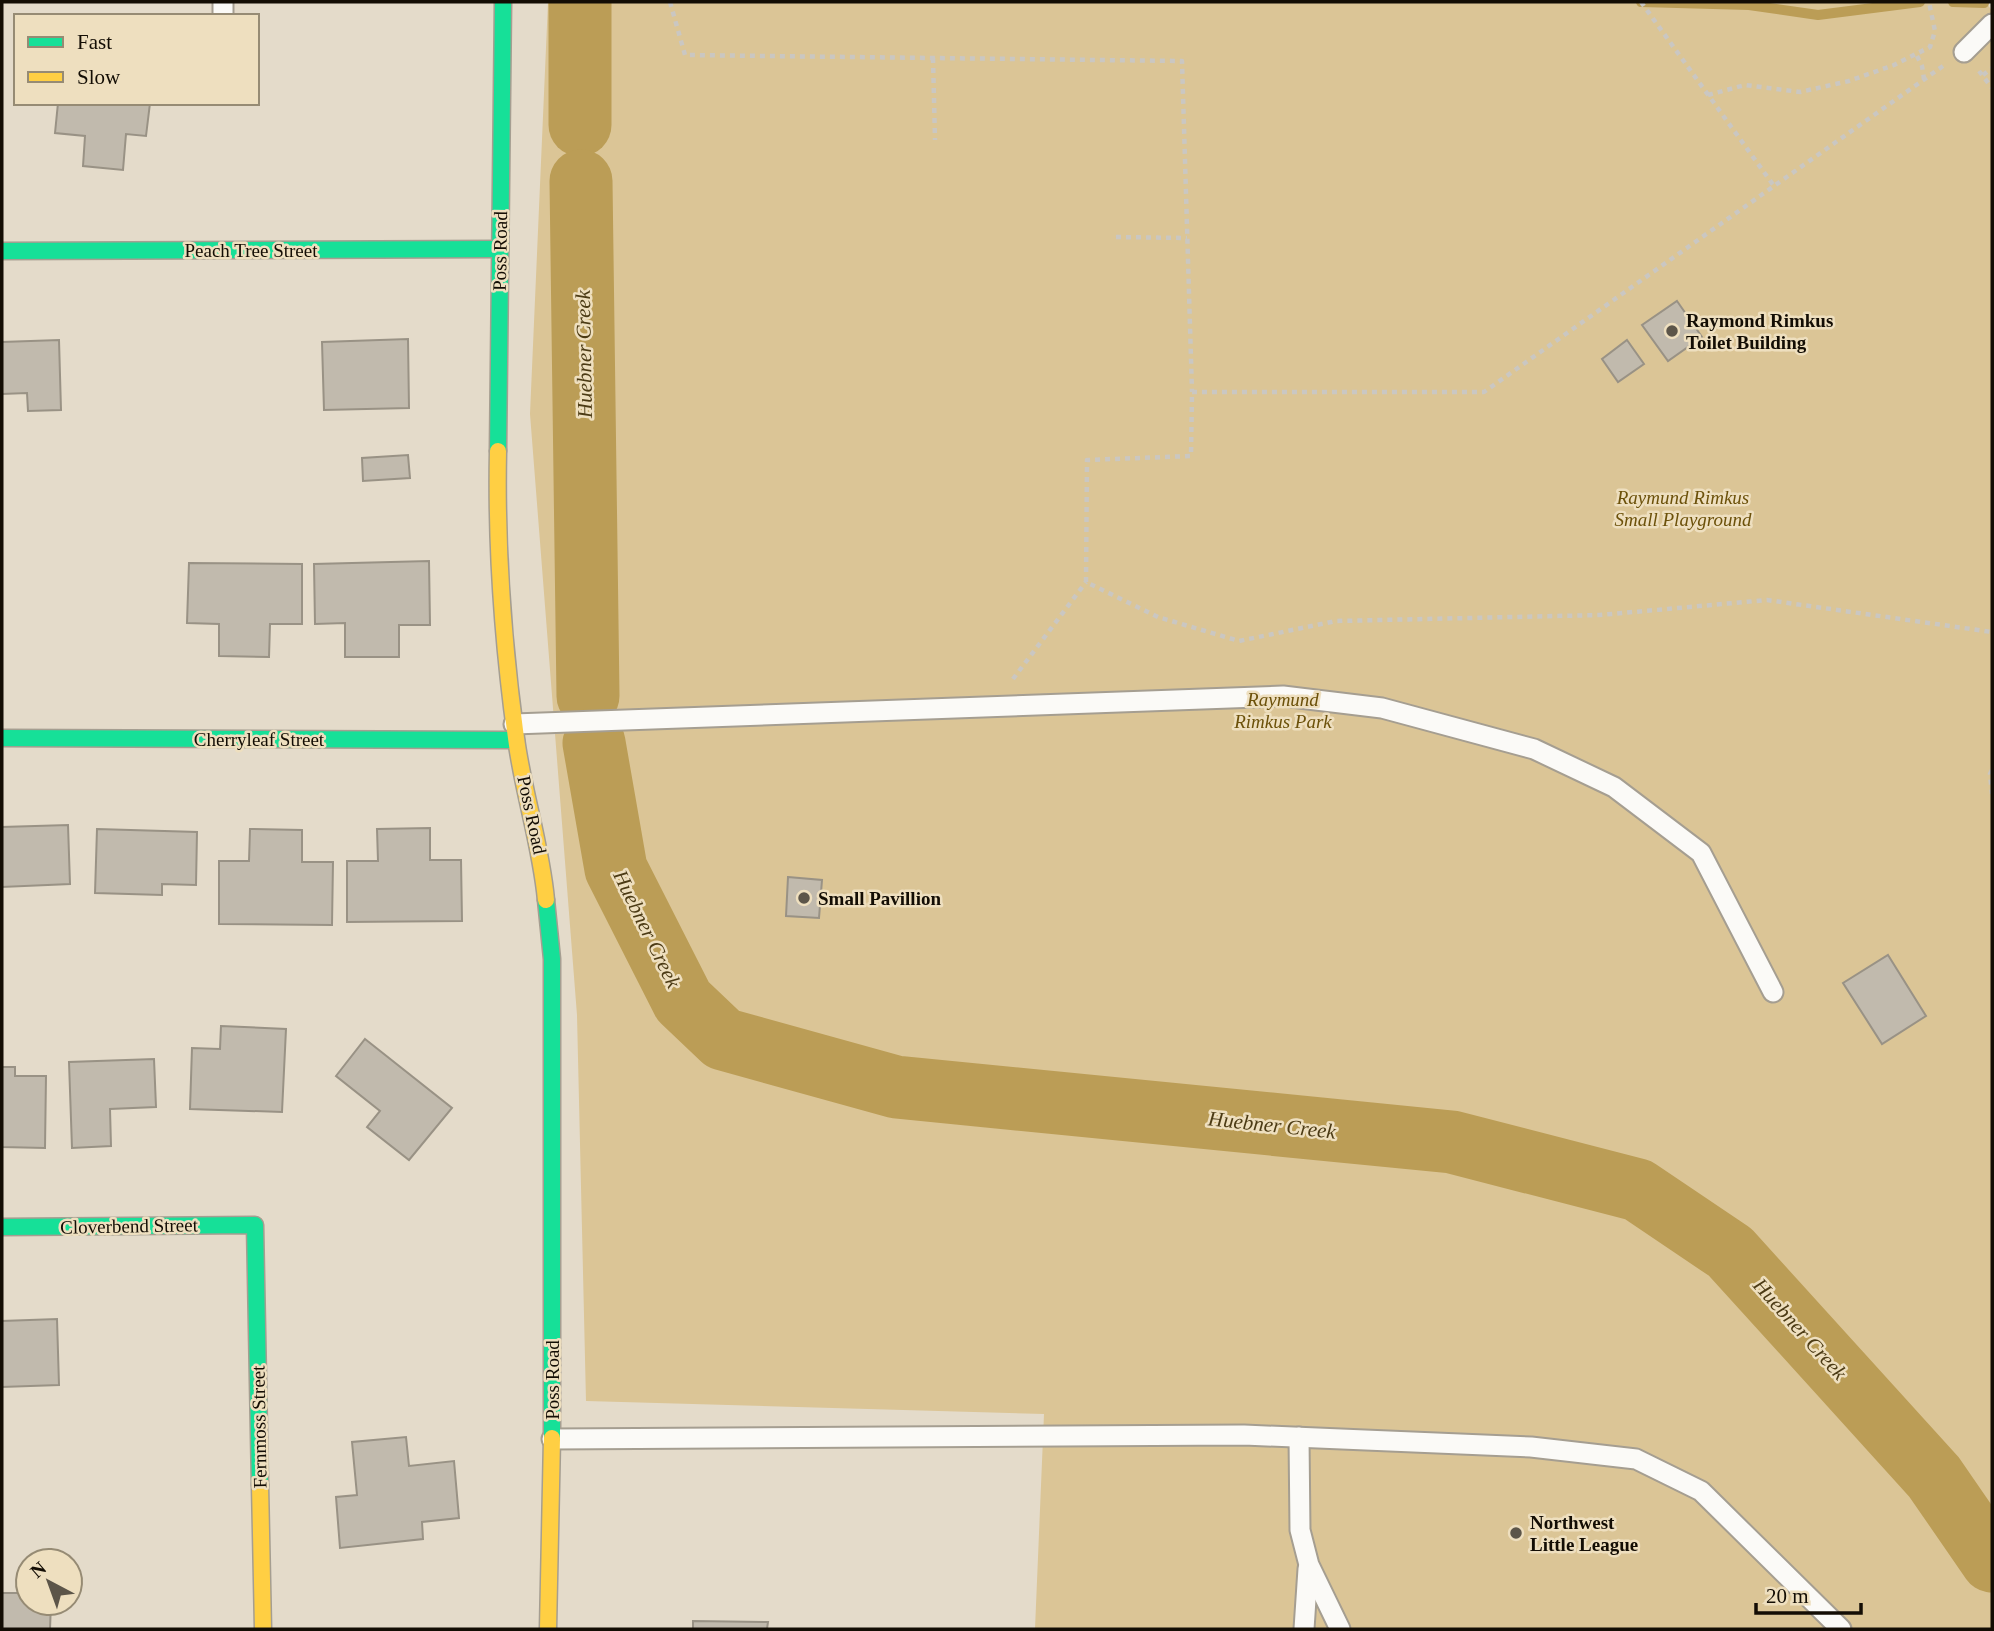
<svg xmlns="http://www.w3.org/2000/svg" width="1994" height="1631" font-family="'Times New Roman',serif">
<style>
.green{fill:#dbc596}
.lines{fill:none;stroke-linecap:round;stroke-linejoin:round}
.stream{stroke:#bb9d56;stroke-width:10}
.river{stroke:#bb9d56;stroke-width:63}
.building{fill:#c1baad;stroke:#999285;stroke-width:2}
.lane-casing{stroke:#a59e91;stroke-width:23}
.fast-casing{stroke:#a59e91;stroke-width:19}
.slow-casing{stroke:#a59e91;stroke-width:19}
.path{stroke:#cac7c2;stroke-width:4.5;stroke-dasharray:5 5;stroke-linecap:butt}
.lane{stroke:#fbfaf7;stroke-width:19}
.fast{stroke:#16e098;stroke-width:16}
.slow{stroke:#ffcf43;stroke-width:16}
.poi-dot{fill:#5c5549;stroke:#eedfbf;stroke-width:2.5}
.labels{text-anchor:middle;dominant-baseline:central;stroke-width:5;stroke-linejoin:round;paint-order:stroke}
.street-label{font-size:19px;fill:#130d04;stroke:#eedfbf}
.poi-label{font-size:19px;font-weight:bold;fill:#130d04;stroke:#eedfbf;text-anchor:start}
.park-label{font-size:19px;font-style:italic;fill:#6c510a;stroke:#eedfbf}
.water-label{font-size:21px;font-style:italic;fill:#4c3b15;stroke:#eedfbf}
</style>
<rect width="100%" height="100%" fill="#e4dbca"/>
<!-- green -->
<path class="green" d="M548,2H1986L1992,11V1629H1035L1044,1414L586,1401L577,1015L530,414Z"/>
<g class="lines">
<!-- stream -->
<g class="stream">
<path d="M1641,2L1749,5L1818,15L1920,2"/>
<path d="M1953,2L1984,3"/>
</g>
<!-- river -->
<g class="river">
<path d="M580,2V125"/>
<path d="M581,181L588,696"/>
<path d="M594,743L616,869L683,1001L723,1039L896,1087L1452,1142L1638,1190L1730,1252L1934,1477L1992,1561"/>
</g>
</g>
<!-- building -->
<g class="building">
<path d="M58,103H150L146,136L126,134L123,170L83,166L85,136L55,133Z"/>
<path d="M1677,301L1702,337L1668,361L1642,325Z"/>
<path d="M408,339L409,408L324,410L322,342Z"/>
<path d="M59,340L61,410L28,411L27,393L2,394V342Z"/>
<path d="M1627,340L1644,364L1618,382L1602,359Z"/>
<path d="M408,455L410,478L363,481L362,458Z"/>
<path d="M429,561L430,625H399V657H345V623L315,624L314,564Z"/>
<path d="M189,563L302,564V624H270L269,657L219,656V624L187,623Z"/>
<path d="M68,825L70,884L2,887V827Z"/>
<path d="M430,828V860H461L462,921L347,922V861H378L377,829Z"/>
<path d="M97,829L197,832L196,885L162,884V895L95,893Z"/>
<path d="M250,829L302,830V862H333L332,925L219,924V861H249Z"/>
<path d="M788,877L822,880L819,918L786,916Z"/>
<path d="M1888,955L1926,1016L1882,1044L1843,983Z"/>
<path d="M221,1026L286,1029L282,1112L190,1109L192,1048L220,1049Z"/>
<path d="M365,1039L452,1108L409,1160L367,1127L380,1111L336,1076Z"/>
<path d="M154,1059L156,1107L110,1109L111,1146L72,1148L69,1062Z"/>
<path d="M2,1067H15V1076H46L45,1148L2,1147Z"/>
<path d="M57,1319L59,1385L2,1387V1321Z"/>
<path d="M406,1437L409,1466L454,1461L459,1518L422,1522L423,1539L340,1548L336,1497L357,1495L352,1442Z"/>
<path d="M2,1593H28V1603H51L50,1629H2Z"/>
<path d="M693,1621L768,1622L767,1629H693Z"/>
</g>
<g class="lines">
<!-- lane casing -->
<g class="lane-casing">
<g id="lane">
<path d="M223,2V16"/>
<path d="M1964,52L1992,24"/>
<path d="M514,724L1283,696L1382,708L1534,749L1614,787L1701,853L1773,992"/>
<path d="M1299,1437L1300,1530L1309,1565L1340,1629"/>
<path d="M552,1439L1244,1435L1531,1447L1636,1459L1701,1491L1841,1629"/>
<path d="M1304,1629L1308,1569"/>
</g>
</g>
<!-- fast casing -->
<g class="fast-casing">
<g id="fast">
<path d="M2,251L500,249"/>
<path d="M498,451L503,2"/>
<path d="M2,738L516,740"/>
<path d="M546,900L552,959V1438"/>
<path d="M2,1227L255,1225L260,1485"/>
</g>
</g>
<!-- slow casing -->
<g class="slow-casing">
<g id="slow">
<path d="M498,451C496,547 503,643 516,738C523,792 541,845 546,900"/>
<path d="M260,1485L263,1629"/>
<path d="M548,1629L552,1438"/>
</g>
</g>
<!-- path -->
<g class="path">
<path d="M670,2L685,55L1182,61L1192,392"/>
<path d="M1641,2L1774,186"/>
<path d="M1917,56L1922,66L1924,79"/>
<path d="M933,58L935,140"/>
<path d="M1943,66L1484,392H1192L1191,456L1087,460L1086,582L1158,617L1239,641L1336,621L1600,615L1767,600L1992,632"/>
<path d="M1979,71L1992,88"/>
<path d="M1983,75L1992,68"/>
<path d="M1708,95L1745,85L1800,92L1849,81L1894,65L1930,47L1935,31L1929,2"/>
<path d="M1116,237L1187,238"/>
<path d="M1013,679L1086,582"/>
<path d="M1992,770L1990,774L1992,794"/>
</g>
<!-- lane -->
<use href="#lane" class="lane"/>
<!-- fast -->
<use href="#fast" class="fast"/>
<!-- slow -->
<use href="#slow" class="slow"/>
</g>
<!-- markers -->
<g class="poi-dot">
<circle cx="1672" cy="331" r="7"/>
<circle cx="804" cy="898" r="7"/>
<circle cx="1516" cy="1533" r="7"/>
</g>
<g class="labels">
<!-- street labels -->
<g class="street-label">
<text x="251" y="250">Peach Tree Street</text>
<text transform="translate(500 251) rotate(-89)">Poss Road</text>
<text x="259" y="739">Cherryleaf Street</text>
<text transform="translate(532 815) rotate(78)">Poss Road</text>
<text transform="translate(129 1226) rotate(-1)">Cloverbend Street</text>
<text transform="translate(552 1380) rotate(-90)">Poss Road</text>
<text transform="translate(259 1427) rotate(-91)">Fernmoss Street</text>
</g>
<!-- poi labels -->
<g class="poi-label">
<text x="1686" y="320">Raymond Rimkus<tspan x="1686" dy="22">Toilet Building</tspan></text>
<text x="818" y="898">Small Pavillion</text>
<text x="1530" y="1522">Northwest<tspan x="1530" dy="22">Little League</tspan></text>
</g>
<!-- park labels -->
<g class="park-label">
<text x="1683" y="497">Raymund Rimkus<tspan x="1683" dy="22">Small Playground</tspan></text>
<text x="1283" y="699">Raymund<tspan x="1283" dy="22">Rimkus Park</tspan></text>
</g>
<!-- water labels -->
<g class="water-label">
<text transform="translate(584 354) rotate(-91)">Huebner Creek</text>
<text transform="translate(647 929) rotate(64)">Huebner Creek</text>
<text transform="translate(1272 1125) rotate(6)">Huebner Creek</text>
<text transform="translate(1800 1329) rotate(48)">Huebner Creek</text>
</g>
</g>
<!-- border -->
<rect width="1994" height="1631" fill="none" stroke="#130d04" stroke-width="7"/>
<!-- legend -->
<rect x="14" y="14" width="245" height="91" fill="#eedfbf" stroke="#968b74" stroke-width="2"/>
<rect x="28" y="37" width="35" height="10" fill="#16e098" stroke="#968b74" stroke-width="2"/>
<text x="77" y="49" font-size="21" fill="#130d04">Fast</text>
<rect x="28" y="72" width="35" height="10" fill="#ffcf43" stroke="#968b74" stroke-width="2"/>
<text x="77" y="84" font-size="21" fill="#130d04">Slow</text>
<!-- north arrow -->
<g transform="translate(49 1582) rotate(319)"><circle r="33" fill="#eedfbf" stroke="#968b74" stroke-width="2"/>
<path d="M0-5L12 26L0 18L-12 26Z" fill="#5c5549"/>
<text y="-10" font-size="19" font-weight="bold" text-anchor="middle" fill="#130d04">N</text>
</g>
<!-- scale -->
<path d="M1756 1603v10h105v-10" fill="none" stroke="#130d04" stroke-width="3.5"/>
<text x="1766" y="1603" font-size="21" fill="#130d04" stroke="#eedfbf" stroke-width="5" paint-order="stroke">20 m</text>
</svg>
